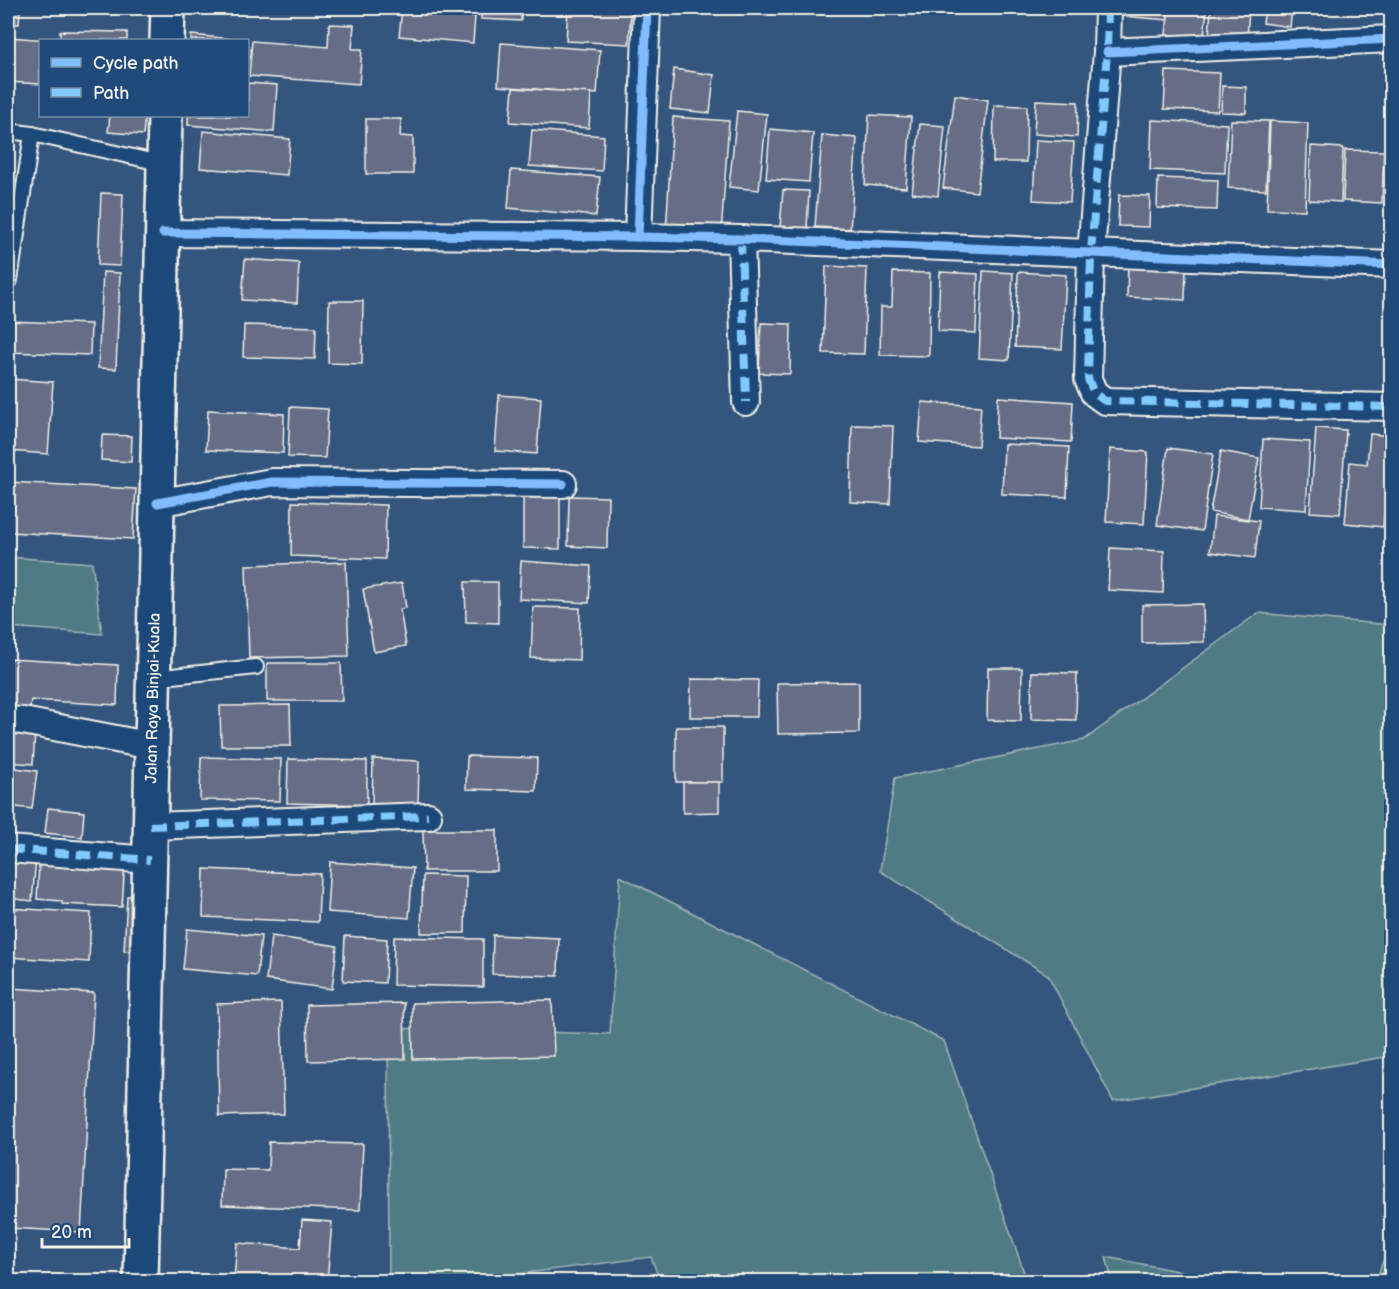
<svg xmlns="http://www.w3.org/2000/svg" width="1399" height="1289" font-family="'Balsamiq Sans',sans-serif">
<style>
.green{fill:#507c84;stroke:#a2b6b6;stroke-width:1.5}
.building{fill:#656e86;stroke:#f4f1e8;stroke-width:1.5}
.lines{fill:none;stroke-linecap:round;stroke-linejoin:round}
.service-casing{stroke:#f4f1e8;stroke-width:18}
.minor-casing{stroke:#f4f1e8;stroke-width:30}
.secondary-casing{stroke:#f4f1e8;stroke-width:38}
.service{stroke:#1f4a7a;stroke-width:14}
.minor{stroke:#1f4a7a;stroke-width:26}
.secondary{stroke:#1f4a7a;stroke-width:33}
.quiet{stroke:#80caff;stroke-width:8;stroke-dasharray:15 8;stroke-linecap:butt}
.cycleway-casing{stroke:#1f4a7a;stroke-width:13}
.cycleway{stroke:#80bcff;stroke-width:9}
.labels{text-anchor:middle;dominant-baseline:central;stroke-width:4.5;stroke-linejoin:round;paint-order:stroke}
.street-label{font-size:16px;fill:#f4f1e8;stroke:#1f4a7a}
</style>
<rect width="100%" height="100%" fill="#34557e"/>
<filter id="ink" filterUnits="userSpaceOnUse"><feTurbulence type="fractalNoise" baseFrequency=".0167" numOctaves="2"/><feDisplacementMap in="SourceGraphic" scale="12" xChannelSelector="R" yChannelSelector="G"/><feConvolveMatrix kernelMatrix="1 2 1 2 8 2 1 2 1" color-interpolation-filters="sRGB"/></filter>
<g filter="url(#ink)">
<!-- green -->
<g class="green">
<path d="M8,557L92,563L102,634L8,627Z"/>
<path d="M1258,613L1391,625V1056L1113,1101L1048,975L880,871L895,778L1084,740Z"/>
<path d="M620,876L944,1041L1027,1281H660L651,1257L464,1281H389L388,1028L610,1034Z"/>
<path d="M1391,1238V1281H1376Z"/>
<path d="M1106,1257L1228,1281H1112Z"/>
</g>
<!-- building -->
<g class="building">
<path d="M8,8H20L19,24H8Z"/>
<path d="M481,8H522L521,21L481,19Z"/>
<path d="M568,8H631L629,44L566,41Z"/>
<path d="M1123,8H1169L1168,20L1122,16Z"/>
<path d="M1169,8H1207L1203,46L1165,42Z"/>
<path d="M1211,8H1249L1247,40L1209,37Z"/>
<path d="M1265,8H1292L1290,27L1263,23Z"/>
<path d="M402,9L475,16L473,43L399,36Z"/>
<path d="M329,24L354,25L352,49H362L359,84L249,76L252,41L328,47Z"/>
<path d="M60,31L127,32V40H60Z"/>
<path d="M191,35L243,40H191Z"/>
<path d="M8,37L49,40H40V84L8,82Z"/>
<path d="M501,43L600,50L597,94L498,86Z"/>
<path d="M674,69L714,75L710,113L670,109Z"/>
<path d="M1166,71L1220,73L1218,111L1164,109Z"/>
<path d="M248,83L277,85L274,132L188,125V116H248Z"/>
<path d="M1222,86L1246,87V113L1221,112Z"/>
<path d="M513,88L591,93L589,128L510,122Z"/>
<path d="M955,95L988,100L977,192L943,188Z"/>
<path d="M1036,100L1078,102L1077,137L1034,134Z"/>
<path d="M994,105L1027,106L1026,162H993Z"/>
<path d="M737,111L767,114L759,190L729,187Z"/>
<path d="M869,115L911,117L906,188L865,185Z"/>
<path d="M110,116H145L143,135L108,132Z"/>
<path d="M673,117L729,121L721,235L666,232Z"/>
<path d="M366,119H401L400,136L413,137V174H366Z"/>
<path d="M1152,120L1227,124L1225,173L1150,170Z"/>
<path d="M1231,120L1269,121L1266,190L1228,188Z"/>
<path d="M1270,121L1308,123L1305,210L1267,209Z"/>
<path d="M920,124L945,126L938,196L912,193Z"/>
<path d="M770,129L813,133L809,182L766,179Z"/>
<path d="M532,130L604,136L602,171L529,166Z"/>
<path d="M203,131L290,139L287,175L200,168Z"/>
<path d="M822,135L857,138L850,229L815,227Z"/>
<path d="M1036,140L1074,142L1070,202L1033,200Z"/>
<path d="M1311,146L1343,148L1341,202L1309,200Z"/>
<path d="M1345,150L1384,151L1382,203L1343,201Z"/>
<path d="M511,170L600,177L596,216L508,208Z"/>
<path d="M1158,178L1218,180L1217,210L1157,208Z"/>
<path d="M783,190L809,191L807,229L780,228Z"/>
<path d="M101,193L123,194L120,266L98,265Z"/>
<path d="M1119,195L1150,196L1149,227L1118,226Z"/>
<path d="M245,259L299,263L297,303L242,300Z"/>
<path d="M1128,263L1186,266L1185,300L1127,297Z"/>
<path d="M826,266L867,268L864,354L823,353Z"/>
<path d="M983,271L1013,273L1009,360L979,358Z"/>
<path d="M103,272L120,273L116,369L98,368Z"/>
<path d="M893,272L930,273L929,356L880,355L881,307H892Z"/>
<path d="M940,272L978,274L976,333L938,331Z"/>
<path d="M1018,272L1066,275L1062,349L1015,347Z"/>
<path d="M329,301H363L362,364L328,363Z"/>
<path d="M8,321L91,324L90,355L8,352Z"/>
<path d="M761,323L791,324L790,374L759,373Z"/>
<path d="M244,325L316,327L315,359L243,357Z"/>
<path d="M8,379L53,382L48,454L8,451Z"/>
<path d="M499,395L541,398L537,454L495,451Z"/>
<path d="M998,397L1073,402L1071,442L996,438Z"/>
<path d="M922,402L981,406L978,446L919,442Z"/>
<path d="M290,407L328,409L325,458L288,457Z"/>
<path d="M208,410L284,414L283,453L206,450Z"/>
<path d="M852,425L893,426L890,504L850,502Z"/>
<path d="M1316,428L1346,430L1340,514L1310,512Z"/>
<path d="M1370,434L1391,436L1383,527L1345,523L1350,462L1367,464Z"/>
<path d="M102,435L132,436L131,462L101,460Z"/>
<path d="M1263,439L1310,442L1306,510L1259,507Z"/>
<path d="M1004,444L1069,447L1067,497L1002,494Z"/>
<path d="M1168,448L1213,454L1202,531L1157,525Z"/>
<path d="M1110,449L1148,452L1144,524L1106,522Z"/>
<path d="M1221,451L1259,458L1248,519L1210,512Z"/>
<path d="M8,482L136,489L133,539L8,532Z"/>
<path d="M523,493L560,494V549L523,548Z"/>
<path d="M569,496L608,497L607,548L568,546Z"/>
<path d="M292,502L386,505L385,559L291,556Z"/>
<path d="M1214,516L1259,521L1255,558L1210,552Z"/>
<path d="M1110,548L1164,551L1163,593L1108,590Z"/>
<path d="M521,561L591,566L589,603L519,599Z"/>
<path d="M346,562L349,656L249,658L246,565Z"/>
<path d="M465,582H498V623L466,622Z"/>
<path d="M402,583L406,608L400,609L406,646L374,652L363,589Z"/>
<path d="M1203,604L1204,642L1142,643V605Z"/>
<path d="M533,607L580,608L579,660L531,658Z"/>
<path d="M8,659L118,665L117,705L31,700L30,708L8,706Z"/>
<path d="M267,663H341L342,701H267Z"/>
<path d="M988,668H1022L1021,721L987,720Z"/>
<path d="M1032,672L1077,673L1076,720L1031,719Z"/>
<path d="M691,679L758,680L757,717H690Z"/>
<path d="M859,682V733L778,734L777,683Z"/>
<path d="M290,705L291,746H221L220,706Z"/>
<rect x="676" y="727" width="47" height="55"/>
<path d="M8,730L35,732L33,764L8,762Z"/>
<path d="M467,756L537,758L536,791L466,789Z"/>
<path d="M201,757L281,759L280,801L200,800Z"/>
<path d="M288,759L367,761V805L287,803Z"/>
<path d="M373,759L419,761L418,806L372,804Z"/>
<path d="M8,767L37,771L32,809L8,806Z"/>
<path d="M683,782H719V812L683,813Z"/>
<path d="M48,808L84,812L82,837L45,833Z"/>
<path d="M423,830H497V871H424Z"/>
<path d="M8,855L36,858L32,901L8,898Z"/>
<path d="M65,858L125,862L122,907L62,904V901L37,899L39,865L64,866Z"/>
<path d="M330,862L413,868L409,918L327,912Z"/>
<path d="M204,869L320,874L318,922L203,917Z"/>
<path d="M423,875L466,876L465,933H421Z"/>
<path d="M127,896H144L141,952L124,951Z"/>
<path d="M8,908L91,913L89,962L8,957Z"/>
<path d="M187,929L261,936L257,976L183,969Z"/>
<path d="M493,935L559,938L558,976L492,974Z"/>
<path d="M271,936L337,946L332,989L266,980Z"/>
<path d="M345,936L387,939L385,983L343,981Z"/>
<path d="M394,937L483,939V987L393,985Z"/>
<path d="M8,988L94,993L81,1232L8,1228Z"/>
<path d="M552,1000L554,1056L413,1059L412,1003Z"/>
<path d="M281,1002L284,1114L219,1116L217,1004Z"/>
<path d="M404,1003L405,1059L308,1061L307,1005Z"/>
<path d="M269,1142L363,1144L360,1210L222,1205L223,1169L268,1170Z"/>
<path d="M302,1220L332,1222L327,1282L234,1280L237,1243L300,1248Z"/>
</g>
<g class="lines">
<!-- service casing -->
<g class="service-casing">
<g id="service">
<path d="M8,131L32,134L164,164"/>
<path d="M8,284L10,280L32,134"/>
<path d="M154,678L256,667"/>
</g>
</g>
<!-- minor casing -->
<g class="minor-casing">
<g id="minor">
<path d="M1108,8L1107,52L1091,253L1088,379L1094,393L1105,401L1392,407"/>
<path d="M1107,52L1392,39"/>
<path d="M163,233L638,237L647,8"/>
<path d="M638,237L741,239L1392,265"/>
<path d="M741,239L746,402"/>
<path d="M157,503L272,482L563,484"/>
<path d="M8,720L23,721L152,746"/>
<path d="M150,826L428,816"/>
<path d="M8,849L150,860"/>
</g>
</g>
<!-- secondary casing -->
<g class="secondary-casing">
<g id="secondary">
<path d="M167,40L168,8"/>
<path id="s1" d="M141,1282L165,116"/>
</g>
</g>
<!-- service -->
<use href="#service" class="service"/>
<!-- minor -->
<use href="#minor" class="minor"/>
<!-- secondary -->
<use href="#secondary" class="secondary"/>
<!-- quiet -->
<g class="quiet">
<path d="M1108,8L1107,52L1091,253L1088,379L1094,393L1105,401L1392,407"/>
<path d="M741,239L746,402"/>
<path d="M150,826L428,816"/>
<path d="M8,849L150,860"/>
</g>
<!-- cycleway casing -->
<g class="cycleway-casing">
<g id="cycleway">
<path d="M1107,52L1392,39"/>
<path d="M163,233L638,237L647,8"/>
<path d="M638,237L741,239L1392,265"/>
<path d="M157,503L272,482L563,484"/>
</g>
</g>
<!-- cycleway -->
<use href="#cycleway" class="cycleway"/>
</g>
</g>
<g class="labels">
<!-- street labels -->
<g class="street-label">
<text stroke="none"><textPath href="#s1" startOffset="584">Jalan Raya Binjai-Kuala</textPath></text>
</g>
</g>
<!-- margin -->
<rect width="1399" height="1289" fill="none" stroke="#1f4a7a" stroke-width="30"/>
<rect x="15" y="15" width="1369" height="1259" fill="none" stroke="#f4f1e8" stroke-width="2" filter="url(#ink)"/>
<!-- legend -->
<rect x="39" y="39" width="210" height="78" fill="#1f4a7a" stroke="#748da6" stroke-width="1.5"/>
<rect x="51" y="58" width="30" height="9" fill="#80bcff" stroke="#748da6" stroke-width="1.5"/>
<text x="93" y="69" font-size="18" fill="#f4f1e8">Cycle path</text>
<rect x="51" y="88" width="30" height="9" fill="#80caff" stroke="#748da6" stroke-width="1.5"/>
<text x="93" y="99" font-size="18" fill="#f4f1e8">Path</text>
<!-- scale -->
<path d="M42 1238v9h87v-9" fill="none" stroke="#f4f1e8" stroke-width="3"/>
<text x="51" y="1238" font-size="18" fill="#f4f1e8" stroke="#1f4a7a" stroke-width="4.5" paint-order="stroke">20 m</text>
</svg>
